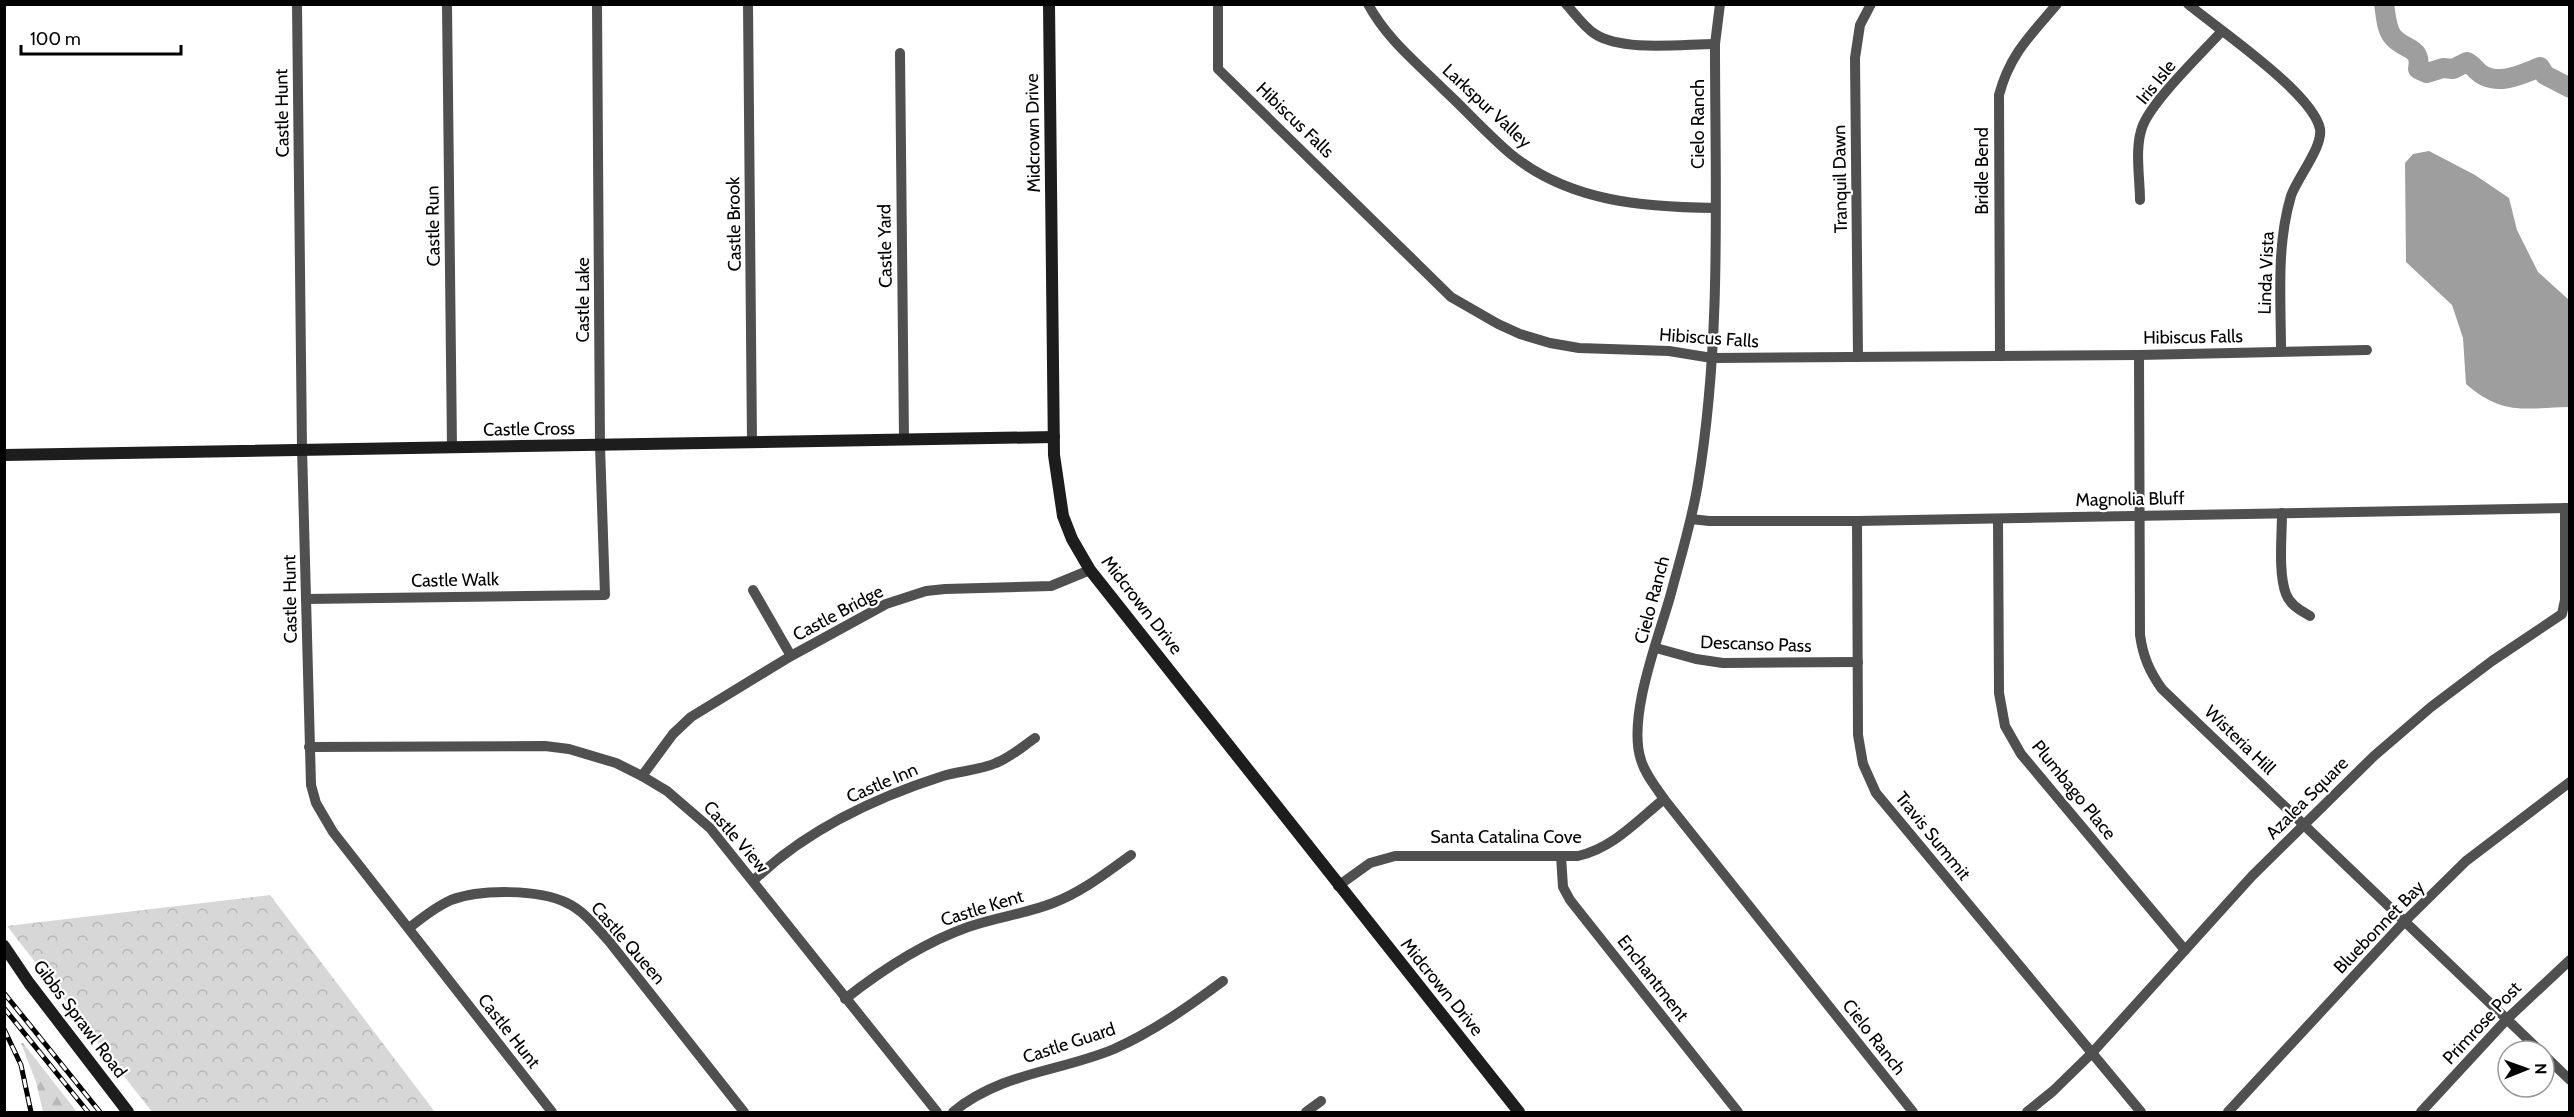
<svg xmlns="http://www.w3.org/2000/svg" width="2574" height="1117" font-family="Cabin,sans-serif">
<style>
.forest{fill:url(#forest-firs)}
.park{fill:url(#park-crowns)}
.water{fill:#9e9e9e}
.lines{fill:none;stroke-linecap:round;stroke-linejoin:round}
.river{stroke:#9e9e9e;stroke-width:20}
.street{stroke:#505050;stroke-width:10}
.secondary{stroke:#1d1d1d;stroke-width:12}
.rail-casing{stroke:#000;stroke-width:5}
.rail{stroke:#fff;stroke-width:3;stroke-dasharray:9;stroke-linecap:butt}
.labels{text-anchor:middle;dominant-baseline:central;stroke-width:4.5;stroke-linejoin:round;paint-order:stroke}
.street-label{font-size:18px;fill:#000;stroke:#fff}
</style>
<defs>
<pattern id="forest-firs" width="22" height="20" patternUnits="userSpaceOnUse" patternTransform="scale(1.5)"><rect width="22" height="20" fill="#d7d7d7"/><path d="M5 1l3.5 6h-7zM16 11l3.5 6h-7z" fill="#b7b7b7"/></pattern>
<pattern id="park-crowns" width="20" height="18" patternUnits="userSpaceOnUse" patternTransform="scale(1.5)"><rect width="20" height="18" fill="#d7d7d7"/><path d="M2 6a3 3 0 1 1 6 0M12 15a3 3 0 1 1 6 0" fill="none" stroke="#b7b7b7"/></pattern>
</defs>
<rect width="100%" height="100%" fill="#fff"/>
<!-- forest -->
<path class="forest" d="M21,1043H23L77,1112H43L36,1082Z"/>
<!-- park -->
<path class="park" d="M270,895L435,1112H152L7,926Z"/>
<!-- water -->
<path class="water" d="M2429,151L2475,175L2509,198L2517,230L2538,272L2569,300V407C2524,408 2503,416 2466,384L2463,338L2452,305L2406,262L2405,163L2413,154Z"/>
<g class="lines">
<!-- river -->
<path class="river" d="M2384,4C2386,15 2386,29 2393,37C2405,51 2422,46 2418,69L2427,73L2443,68L2453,69L2467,62C2473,65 2475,70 2481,74C2499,86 2522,74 2540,67L2545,75L2570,88"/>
<!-- street -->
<g class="street">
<path d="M297,4L302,448L311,785L316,803L333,832L552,1112"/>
<path d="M447,4L452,448"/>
<path d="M748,4L752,443"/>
<path d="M1218,4V69L1451,297L1498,324L1520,334L1550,343L1579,348L1669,351L1712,358L2139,355L2367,350"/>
<path d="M1368,4C1386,38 1416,62 1443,89C1466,110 1488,135 1512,155C1570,202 1644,207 1715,208"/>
<path d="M1566,4C1575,14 1584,27 1595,34C1623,52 1682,44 1715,44"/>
<path d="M1720,4L1715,44C1715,191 1722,338 1698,483C1692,521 1680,559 1670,597C1658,639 1627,718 1641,760C1645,774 1655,786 1664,799L1913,1112"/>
<path d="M2188,4C2218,29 2313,93 2320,129C2323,147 2297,178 2291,196C2276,246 2281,300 2281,351"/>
<path d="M900,53L904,439"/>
<path d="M2140,200C2140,177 2134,147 2143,125C2154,99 2200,55 2221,32"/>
<path d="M2139,355L2140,635C2143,656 2149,671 2162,689L2540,1051"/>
<path d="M2000,356L1999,95C2010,54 2030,36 2057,4"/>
<path d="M1858,357L1855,58L1860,25L1871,4"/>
<path d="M2282,513C2282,536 2278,573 2286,594C2290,605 2300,610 2310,616"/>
<path d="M1691,519L1709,521H1857L2570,508"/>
<path d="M1998,519L1999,693L2005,726L2021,754L2185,950"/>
<path d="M1857,521L1858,735L1863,764L1876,793L2141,1112"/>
<path d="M753,590L791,656"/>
<path d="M306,599L605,595L600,446L597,4"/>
<path d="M1656,648L1696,659L1723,663L1858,662"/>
<path d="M309,747L545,746L569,749L616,763L642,776L667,791L710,828L937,1112"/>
<path d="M642,776L673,734L691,717L791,656L886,604L926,591L945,589L1051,586L1090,570"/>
<path d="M1561,856L1563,887L1570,900L1738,1112"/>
<path d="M753,881C805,831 874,798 943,776C960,771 980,770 996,763C1011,757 1022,747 1035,738"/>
<path d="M1338,886L1370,863L1395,856H1578C1613,848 1637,821 1664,799"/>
<path d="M409,928C422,918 435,907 451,900C480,889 539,889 567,903C584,911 595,926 608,940L744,1112"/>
<path d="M845,999C883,969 923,943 968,927C996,917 1025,914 1053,903C1082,892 1106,873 1131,855"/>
<path d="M2544,1055L2570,1080"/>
<path d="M953,1112C1002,1072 1059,1072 1114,1049C1154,1031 1188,1007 1223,981"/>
<path d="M1306,1112L1321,1101"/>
<path d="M2027,1112L2053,1091L2091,1054L2252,876L2374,756L2431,707L2492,661L2562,614L2565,600V508"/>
<path d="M2228,1112L2404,922L2466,861L2570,782"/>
<path d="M2421,1112L2507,1019L2570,960"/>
</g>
<!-- secondary -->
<g class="secondary">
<path d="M1049,4L1054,455L1063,516L1072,539L1090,570L1519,1112"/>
<path d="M4,455L1054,437"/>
<path d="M4,946L29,983L128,1112"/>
</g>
<!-- rail casing -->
<g class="rail-casing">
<g id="rail">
<path d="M4,993L100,1112"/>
<path d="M4,1008L88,1112"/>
<path d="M4,1029L21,1065L31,1112"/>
</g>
</g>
<!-- rail -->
<use href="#rail" class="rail"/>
</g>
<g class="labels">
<!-- street labels -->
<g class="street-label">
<text transform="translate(2156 82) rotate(-51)">Iris Isle</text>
<text transform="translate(1487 106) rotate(43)">Larkspur Valley</text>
<text transform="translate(282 113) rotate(-91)">Castle Hunt</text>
<text transform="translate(1295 120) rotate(44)">Hibiscus Falls</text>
<text transform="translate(1698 124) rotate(-90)">Cielo Ranch</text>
<text transform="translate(1033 133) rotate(-91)">Midcrown Drive</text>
<text transform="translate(1982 171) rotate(-90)">Bridle Bend</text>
<text transform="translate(1840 179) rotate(-91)">Tranquil Dawn</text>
<text transform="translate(734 224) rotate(-91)">Castle Brook</text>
<text transform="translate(433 226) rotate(-91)">Castle Run</text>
<text transform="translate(885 246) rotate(-91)">Castle Yard</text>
<text transform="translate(2266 273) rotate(-88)">Linda Vista</text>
<text transform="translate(583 300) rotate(-90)">Castle Lake</text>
<text transform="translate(2193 337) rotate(-1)">Hibiscus Falls</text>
<text transform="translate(1709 338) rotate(4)">Hibiscus Falls</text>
<text transform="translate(529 429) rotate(-1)">Castle Cross</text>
<text transform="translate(2130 499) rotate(-1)">Magnolia Bluff</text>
<text transform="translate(455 580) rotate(-1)">Castle Walk</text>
<text transform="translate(290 599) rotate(-91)">Castle Hunt</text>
<text transform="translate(1652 600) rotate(-75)">Cielo Ranch</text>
<text transform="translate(1142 605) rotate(52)">Midcrown Drive</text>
<text transform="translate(838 613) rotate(-28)">Castle Bridge</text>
<text transform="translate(1756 644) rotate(2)">Descanso Pass</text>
<text transform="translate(2240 740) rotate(44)">Wisteria Hill</text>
<text transform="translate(882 783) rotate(-23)">Castle Inn</text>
<text transform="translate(2074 790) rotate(51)">Plumbago Place</text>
<text transform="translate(2307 798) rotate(-45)">Azalea Square</text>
<text transform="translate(1933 836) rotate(51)">Travis Summit</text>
<text transform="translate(736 837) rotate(49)">Castle View</text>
<text x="1506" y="837">Santa Catalina Cove</text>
<text transform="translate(982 908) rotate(-17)">Castle Kent</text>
<text transform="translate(2379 927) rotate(-46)">Bluebonnet Bay</text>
<text transform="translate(628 943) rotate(49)">Castle Queen</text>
<text transform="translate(1653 978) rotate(52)">Enchantment</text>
<text transform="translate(1442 987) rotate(51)">Midcrown Drive</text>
<text transform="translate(80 1019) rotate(53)">Gibbs Sprawl Road</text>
<text transform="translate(2482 1023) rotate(-47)">Primrose Post</text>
<text transform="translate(509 1031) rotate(52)">Castle Hunt</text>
<text transform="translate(1874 1037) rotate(52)">Cielo Ranch</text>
<text transform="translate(1069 1043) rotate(-18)">Castle Guard</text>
</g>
</g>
<!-- border -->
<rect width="2574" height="1117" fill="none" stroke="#000000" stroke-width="12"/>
<!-- north arrow -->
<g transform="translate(2526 1069) rotate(89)"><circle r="28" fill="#ffffff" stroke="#999999" stroke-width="1.5"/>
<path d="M0-4.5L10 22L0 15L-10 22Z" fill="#000000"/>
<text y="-9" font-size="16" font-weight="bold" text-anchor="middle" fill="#000000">N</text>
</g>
<!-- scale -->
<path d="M21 45v9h160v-9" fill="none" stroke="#000000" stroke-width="3"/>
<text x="30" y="45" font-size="18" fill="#000000" stroke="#ffffff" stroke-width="4.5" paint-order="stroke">100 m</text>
</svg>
